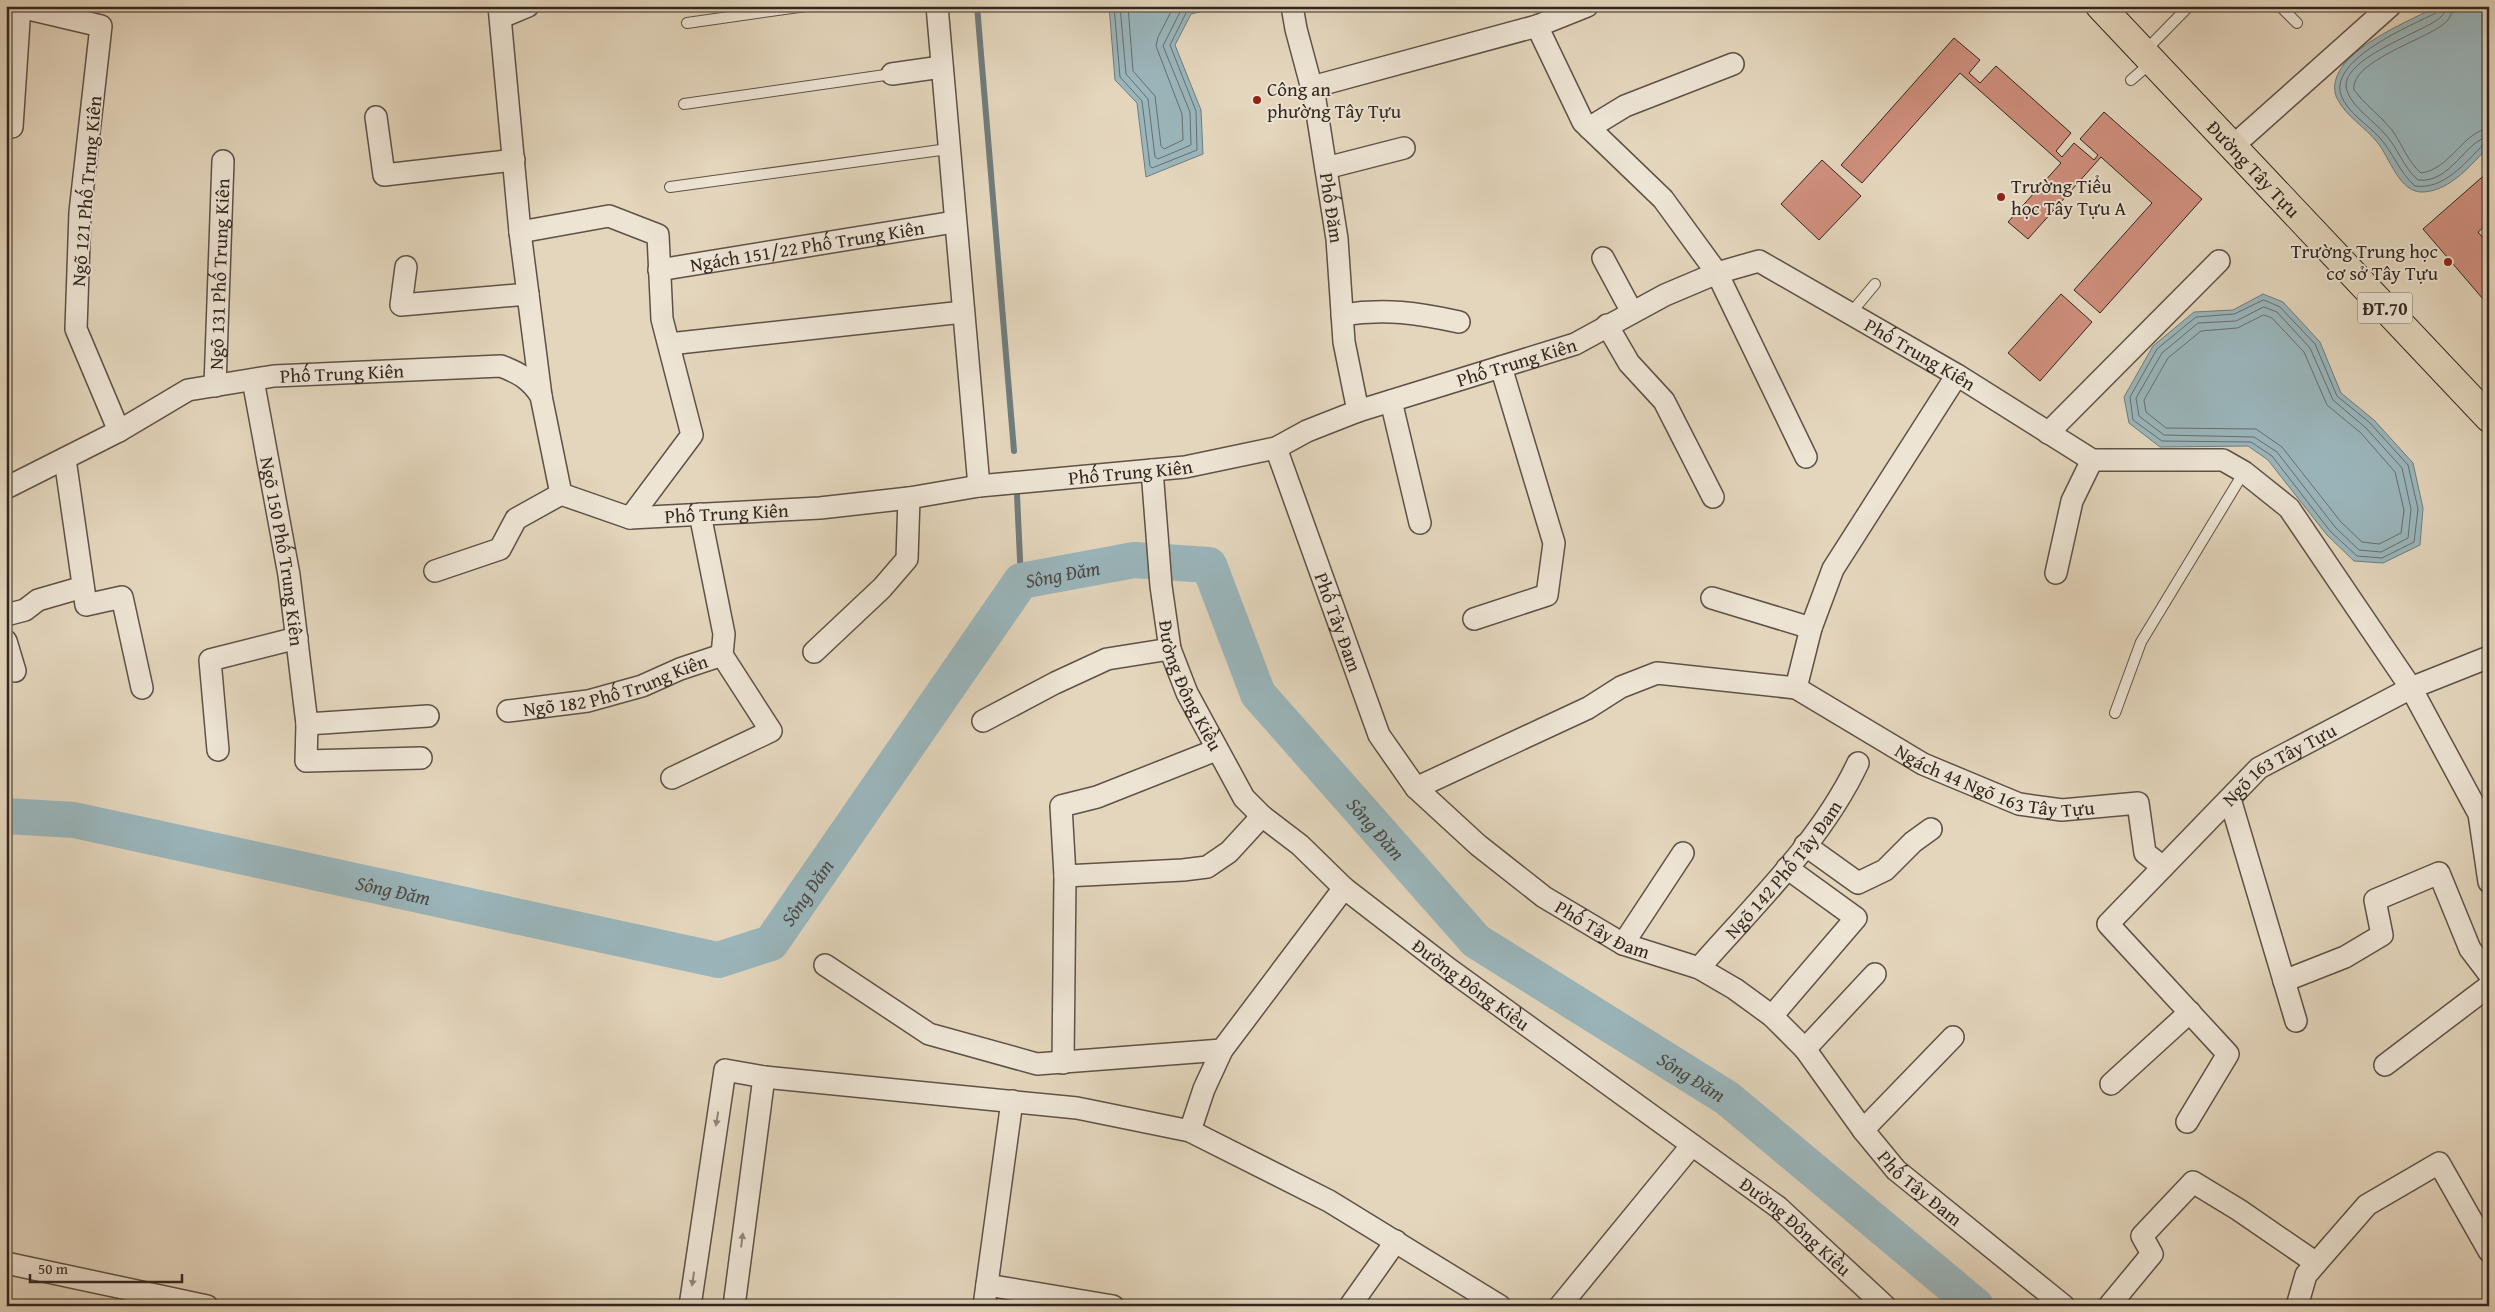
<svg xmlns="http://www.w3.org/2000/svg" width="2495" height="1312" font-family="'Gentium Book Plus',serif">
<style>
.water{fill:#9ab6bc;stroke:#707c7d}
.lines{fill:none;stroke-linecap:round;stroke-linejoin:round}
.shore{stroke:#666e6e;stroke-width:1}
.stream{stroke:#707c7d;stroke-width:6}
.river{stroke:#9ab6bc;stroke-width:36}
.building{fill:#cf8f7d;stroke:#32261f}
.service-casing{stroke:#5e5246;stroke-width:12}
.minor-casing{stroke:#5e5246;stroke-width:24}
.primary-casing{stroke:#32261f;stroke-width:30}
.service{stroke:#ede4d4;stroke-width:10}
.minor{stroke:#ede4d4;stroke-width:21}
.primary{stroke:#e4d6bd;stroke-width:28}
.oneway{fill:#90857a}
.poi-dot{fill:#8f2418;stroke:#ede4d4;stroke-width:2}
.labels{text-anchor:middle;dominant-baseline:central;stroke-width:4;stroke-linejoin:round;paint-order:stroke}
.shield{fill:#ede4d4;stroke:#6a5f55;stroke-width:1}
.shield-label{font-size:18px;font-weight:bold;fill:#32261f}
.poi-label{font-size:19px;fill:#32261f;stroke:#ede4d4;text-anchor:start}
.street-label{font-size:19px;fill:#32261f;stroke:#ede4d4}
.water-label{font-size:20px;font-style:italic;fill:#4c4a46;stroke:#ede4d4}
</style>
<rect width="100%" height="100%" fill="#e4d6bd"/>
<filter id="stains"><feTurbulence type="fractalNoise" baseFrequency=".004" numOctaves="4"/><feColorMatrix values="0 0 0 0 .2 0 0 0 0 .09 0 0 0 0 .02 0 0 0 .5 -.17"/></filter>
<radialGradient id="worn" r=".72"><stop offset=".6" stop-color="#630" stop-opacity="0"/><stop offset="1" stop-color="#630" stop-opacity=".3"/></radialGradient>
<!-- water -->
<g class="water">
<path d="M1109,6H1226L1191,14L1175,45L1201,110L1203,154L1146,177L1137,103L1115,80Z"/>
<path d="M2438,6H2489V146C2472,164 2451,190 2424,192C2399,194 2390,157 2377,142C2365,127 2347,117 2338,100C2333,92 2334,82 2338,74C2350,45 2411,20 2438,6Z"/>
<path d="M2263,294L2283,302L2320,342L2341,393L2374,420L2413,463L2423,508L2420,545L2383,563L2354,561L2327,535L2268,460L2248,446L2160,447L2129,423L2124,397L2153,346L2194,312L2233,310Z"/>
</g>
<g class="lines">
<!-- shore -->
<g class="shore">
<path d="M1114,6L1120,77L1142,101L1150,166L1152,168L1197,150L1196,111L1170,45L1187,11L1204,6"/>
<path d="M1120,6L1126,74L1148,99L1155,157L1158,159L1191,145L1190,112L1163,46L1183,6"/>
<path d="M1128,6L1133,71L1155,96L1161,146L1164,149L1183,140L1182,114L1156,46L1158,37L1174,6"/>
<path d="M2438,6L2436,13C2412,25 2329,59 2341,95C2347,112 2367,124 2379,137C2393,152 2399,172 2415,186C2444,190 2465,163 2484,144L2489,143"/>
<path d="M2445,6C2445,10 2444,14 2441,17C2425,32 2336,59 2347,91C2353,108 2373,120 2385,134C2398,148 2403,167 2418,180C2451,184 2467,138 2489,137"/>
<path d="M2452,6C2452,12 2451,16 2447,21C2432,38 2350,60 2354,90C2365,105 2381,116 2392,130C2402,144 2408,162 2421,173C2451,169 2464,130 2489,129"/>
<path d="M2264,300L2280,307L2315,344L2337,396L2370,423L2408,465L2418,509L2414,542L2382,558L2357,556L2330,531L2272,456L2251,442L2162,441L2133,420L2130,397L2157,349L2196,317L2234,314Z"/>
<path d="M2264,307L2277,312L2310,348L2333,400L2366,428L2402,468L2411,509L2408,538L2381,552L2359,550L2335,527L2277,452L2254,437L2164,435L2139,416L2136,398L2162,353L2198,323L2236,321Z"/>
<path d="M2264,315L2272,318L2304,352L2327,405L2361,433L2395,472L2404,510L2401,533L2379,544L2362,542L2341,522L2282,447L2256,429L2166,428L2146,412L2144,400L2168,358L2201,331L2237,328Z"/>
</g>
<!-- stream -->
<g class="stream">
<path d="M977,6L1014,451"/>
<path d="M1017,495L1021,581"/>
</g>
<!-- river -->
<path class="river" id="s1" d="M6,816L74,820L718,960L771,943L1021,581L1134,560L1209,565L1258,694L1476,941L1727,1098L1976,1306"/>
</g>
<!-- building -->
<g class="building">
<path d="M1954,38L1980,60L1969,73L1980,83L1996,66L2071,133L2056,151L2062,157L2074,143L2094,160L2098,155L2080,139L2104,112L2202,199L2100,313L2074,290L2152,203L2101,157L2028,239L2008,222L2061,163L1960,73L1862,183L1841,165Z"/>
<path d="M1822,160L1861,196L1819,240L1781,204Z"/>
<path d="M2489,171V223L2478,232L2489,245V306L2423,229Z"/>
<path d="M2061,294L2092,322L2040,381L2008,353Z"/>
</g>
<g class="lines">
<!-- service casing -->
<g class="service-casing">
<g id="service">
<path d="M2280,6L2297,23"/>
<path d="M687,23L806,6"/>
<path d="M2144,52L2189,6"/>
<path d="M2131,80L2152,62"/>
<path d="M684,104L892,74"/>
<path d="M670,187L948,149"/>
<path d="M1850,314L1875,284"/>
<path d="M2115,713L2141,642L2244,472"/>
</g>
</g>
<!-- minor casing -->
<g class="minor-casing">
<g id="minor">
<path d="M16,6L101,26L80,212L76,329L119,431"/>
<path d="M499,6L520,232L541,396"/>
<path d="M937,6L979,486"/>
<path id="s2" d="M1292,6L1296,29L1315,100L1337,239L1344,342L1358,411"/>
<path d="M502,17L528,6"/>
<path d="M1537,26L1583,122L1663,199L1717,273L1806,457"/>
<path d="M892,74L941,67"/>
<path d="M1312,87L1537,26L1587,6"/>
<path d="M376,117L384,175L514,160"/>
<path d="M12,127L20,6"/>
<path d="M1589,128L1625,106L1733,64"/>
<path d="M2233,146L2390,6"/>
<path d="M1326,168L1404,148"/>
<path d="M520,232L609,216L658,235L662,319L692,435L630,518"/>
<path d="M1603,258L1632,312"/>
<path d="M406,267L401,305L528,294"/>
<path id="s3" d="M659,270L954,222"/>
<path d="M1342,315C1385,308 1418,313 1459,322"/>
<path d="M1607,325L1629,363L1664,401L1713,497"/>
<path d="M669,344L963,312"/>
<path id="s4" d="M253,380L289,575L307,724L306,761L421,758"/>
<path id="s5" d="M215,386L223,161"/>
<path d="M1391,401L1420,523"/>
<path d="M2048,433L2219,261"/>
<path id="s6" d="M1276,448L1379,735L1416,788L1478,845L1544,897L1623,944L1699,968L1735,989L1772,1016L1805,1049L1863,1130L1896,1170L2064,1306"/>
<path d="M65,459L86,605L122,597L142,688"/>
<path id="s7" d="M1152,470L1161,586L1170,649L1187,693L1244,798L1262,816L1300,845L1344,888L1449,969L1778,1207L1885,1306"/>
<path id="s8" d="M6,488L119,431L188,390L274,376L501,366C519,373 530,379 541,396L561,494L630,518L820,508L909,498L979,486L1185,467L1276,448L1307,431L1358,411L1575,344L1665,295L1717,273L1759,261L1957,375L2092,460H2223L2244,472L2289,508L2411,688L2479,814L2489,882"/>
<path d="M435,571L500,549L516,519L561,494"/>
<path d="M2056,573L2072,501L2092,460"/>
<path d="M1712,598L1811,628"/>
<path d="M6,615L25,610L38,600L83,587"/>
<path d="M1474,619L1547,595L1554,543L1501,367"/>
<path d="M6,641L15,671"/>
<path d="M814,652L882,588L907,559L909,498"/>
<path d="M1796,688L1811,628L1833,569L1957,375"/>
<path id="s9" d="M508,711L588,701L642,686L680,669L722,655"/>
<path d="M983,721L1055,683L1107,659L1170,649"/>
<path d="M307,724L428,716"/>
<path d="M218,750L210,660L297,638"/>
<path d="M672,778L771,731L722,655L724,634L700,514"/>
<path id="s10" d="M1416,788L1588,708L1621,687L1657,673L1796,688L1923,764L2019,804L2062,810L2138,803L2145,853L2163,867"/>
<path d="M2230,799L2296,1021"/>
<path d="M1805,845L1858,883L1885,870L1913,842L1931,829"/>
<path d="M1065,876L1183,870L1207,867L1229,852L1262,816"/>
<path d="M1623,944L1683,853"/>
<path d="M825,965L929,1034L1037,1064L1222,1050"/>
<path id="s11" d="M1699,968C1755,904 1822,840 1858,763"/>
<path d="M2284,981L2345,957L2382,935L2375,900L2439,873L2470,949L2489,974"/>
<path d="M1772,1016L1856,918L1787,868"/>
<path d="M1805,1049L1875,974"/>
<path d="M1063,1063L1065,876L1061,806L1097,797L1216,750"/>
<path d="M2385,1065L2489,986"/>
<path d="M2111,1084L2190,1012"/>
<path id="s12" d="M2187,1122L2228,1054L2108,924L2259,768L2411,688L2489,657"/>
<path d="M1863,1130L1953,1037"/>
<path d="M1190,1131L1204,1089L1222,1050L1344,888"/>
<path d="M6,1263L207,1306"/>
<path d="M987,1285L1113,1306"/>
<path d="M690,1306L725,1070L764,1077L1077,1108L1190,1131L1329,1201L1500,1306"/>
<path d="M734,1306L764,1077"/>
<path d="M984,1306L1012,1101"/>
<path d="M1350,1306L1396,1241"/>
<path d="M1560,1306L1692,1145"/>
<path d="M2109,1306L2152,1254L2142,1236L2193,1182L2239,1210L2316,1263"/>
<path d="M2297,1306L2306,1275L2367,1205L2439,1163L2489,1251"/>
</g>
</g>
<!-- primary casing -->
<g class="primary-casing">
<g id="primary">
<path id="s13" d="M2100,6L2489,418"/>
</g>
</g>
<!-- service -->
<use href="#service" class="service"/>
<!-- minor -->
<use href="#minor" class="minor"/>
<!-- primary -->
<use href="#primary" class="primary"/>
</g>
<!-- one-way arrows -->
<defs><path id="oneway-solid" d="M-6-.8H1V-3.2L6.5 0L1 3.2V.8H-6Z" transform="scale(1.25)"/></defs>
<g class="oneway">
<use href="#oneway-solid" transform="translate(717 1119) rotate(99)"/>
<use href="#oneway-solid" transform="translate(742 1240) rotate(-83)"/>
<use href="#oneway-solid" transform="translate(693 1279) rotate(98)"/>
</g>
<!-- markers -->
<g class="poi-dot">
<circle cx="1257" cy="100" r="5"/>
<circle cx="2001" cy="197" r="5"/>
<circle cx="2448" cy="262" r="5"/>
</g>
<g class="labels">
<!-- shield labels -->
<rect class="shield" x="2357.5" y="292.5" width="55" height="31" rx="4"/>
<g class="shield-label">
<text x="2385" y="308">ĐT.70</text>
</g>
<!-- poi labels -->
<g class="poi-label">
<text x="1267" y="89">Công an<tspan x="1267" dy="22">phường Tây Tựu</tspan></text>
<text x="2011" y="186">Trường Tiểu<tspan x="2011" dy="22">học Tây Tựu A</tspan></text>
<text x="2438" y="251" text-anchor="end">Trường Trung học<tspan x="2438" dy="22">cơ sở Tây Tựu</tspan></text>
</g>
<!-- street labels -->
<g class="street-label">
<text stroke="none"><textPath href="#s13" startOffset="224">Đường Tây Tựu</textPath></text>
<text transform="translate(86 191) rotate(-85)">Ngõ 121 Phố Trung Kiên</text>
<text stroke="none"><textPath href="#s2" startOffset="206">Phố Đăm</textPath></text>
<text stroke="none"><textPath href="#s3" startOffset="150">Ngách 151/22 Phố Trung Kiên</textPath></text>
<text stroke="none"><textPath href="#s5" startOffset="112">Ngõ 131 Phố Trung Kiên</textPath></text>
<text stroke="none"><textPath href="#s8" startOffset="2102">Phố Trung Kiên</textPath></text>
<text stroke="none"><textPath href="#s8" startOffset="1652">Phố Trung Kiên</textPath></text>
<text stroke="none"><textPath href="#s8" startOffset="362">Phố Trung Kiên</textPath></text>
<text stroke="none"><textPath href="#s8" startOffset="1248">Phố Trung Kiên</textPath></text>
<text stroke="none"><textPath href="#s8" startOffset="842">Phố Trung Kiên</textPath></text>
<text stroke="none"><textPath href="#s4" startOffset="174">Ngõ 150 Phố Trung Kiên</textPath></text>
<text stroke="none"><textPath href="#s6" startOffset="185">Phố Tây Đam</textPath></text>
<text stroke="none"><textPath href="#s9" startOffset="111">Ngõ 182 Phố Trung Kiên</textPath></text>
<text stroke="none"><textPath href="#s7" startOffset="221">Đường Đông Kiều</textPath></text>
<text stroke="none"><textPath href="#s12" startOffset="492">Ngõ 163 Tây Tựu</textPath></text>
<text stroke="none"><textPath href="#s10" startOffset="630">Ngách 44 Ngõ 163 Tây Tựu</textPath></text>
<text stroke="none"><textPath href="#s11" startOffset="130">Ngõ 142 Phố Tây Đam</textPath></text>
<text stroke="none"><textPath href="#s6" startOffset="605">Phố Tây Đam</textPath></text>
<text stroke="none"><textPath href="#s7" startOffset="641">Đường Đông Kiều</textPath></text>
<text stroke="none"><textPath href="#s6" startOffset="1025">Phố Tây Đam</textPath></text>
<text stroke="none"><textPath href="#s7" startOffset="1046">Đường Đông Kiều</textPath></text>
</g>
<!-- water labels -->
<g class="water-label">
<text stroke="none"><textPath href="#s1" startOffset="1265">Sông Đăm</textPath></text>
<text stroke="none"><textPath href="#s1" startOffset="1730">Sông Đăm</textPath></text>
<text stroke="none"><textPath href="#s1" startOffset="395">Sông Đăm</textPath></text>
<text stroke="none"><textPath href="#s1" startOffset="845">Sông Đăm</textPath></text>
<text stroke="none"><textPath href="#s1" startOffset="2135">Sông Đăm</textPath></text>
</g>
</g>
<!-- margin -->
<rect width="2495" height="1312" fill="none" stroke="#e4d6bd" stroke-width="25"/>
<rect x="8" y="8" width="2480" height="1297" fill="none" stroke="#32261f" stroke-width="2.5"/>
<rect x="12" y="12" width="2470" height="1287" fill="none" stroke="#32261f"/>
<!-- scale -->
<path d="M30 1274v8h152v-8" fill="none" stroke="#32261f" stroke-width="2.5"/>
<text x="38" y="1274" font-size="15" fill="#32261f" stroke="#ede4d4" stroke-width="4" paint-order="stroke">50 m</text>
<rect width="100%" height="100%" filter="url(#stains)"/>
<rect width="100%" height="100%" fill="url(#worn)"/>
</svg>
